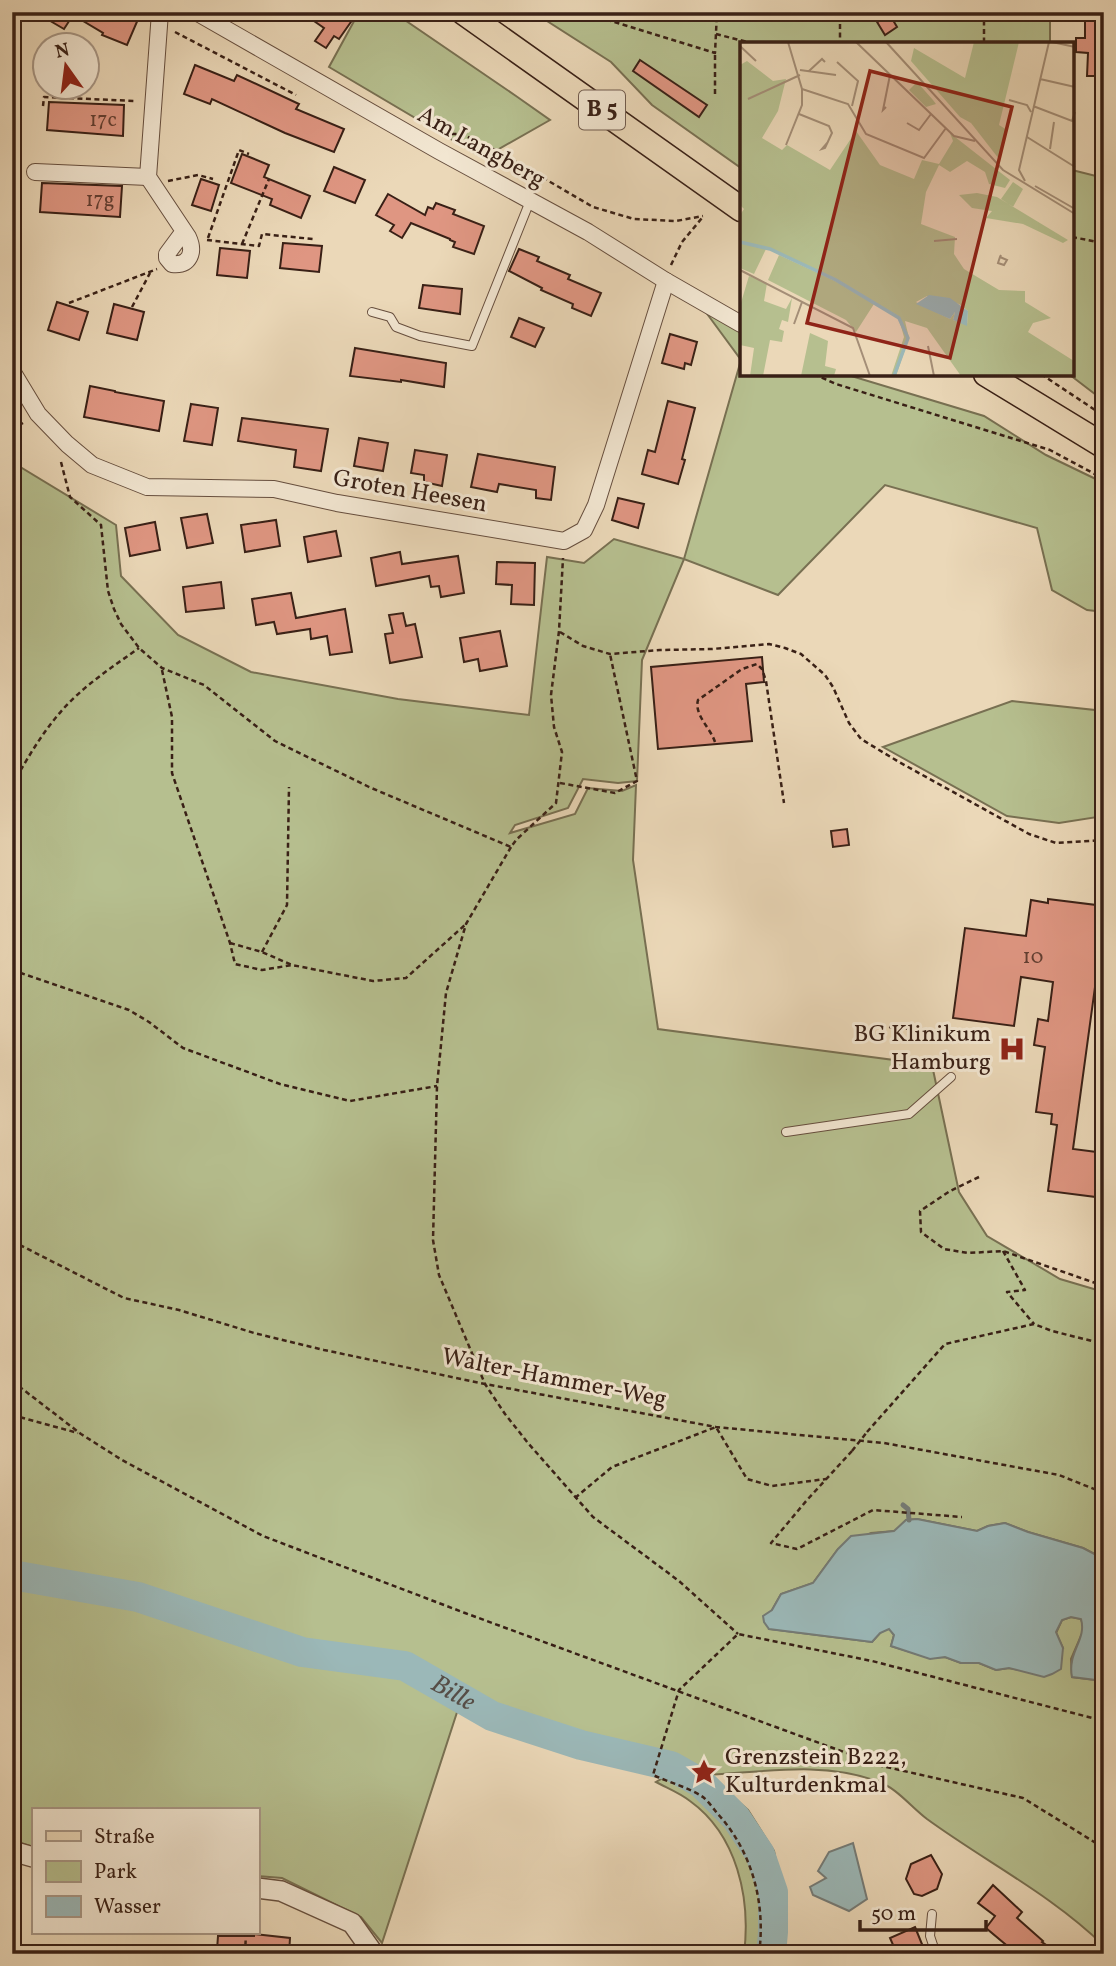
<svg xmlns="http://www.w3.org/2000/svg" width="1116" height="1966" font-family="Vollkorn,serif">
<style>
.green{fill:#b6bf8f;stroke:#787052;stroke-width:2}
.water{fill:#9bb8b8;stroke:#747b77;stroke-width:2}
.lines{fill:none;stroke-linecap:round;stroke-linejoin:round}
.stream{stroke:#747b77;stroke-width:5}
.river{stroke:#9bb8b8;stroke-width:30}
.building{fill:#df9682;stroke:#392016;stroke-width:2}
.service-casing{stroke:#664e3e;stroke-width:10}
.minor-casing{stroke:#664e3e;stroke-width:18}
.tertiary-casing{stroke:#664e3e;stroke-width:22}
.primary-casing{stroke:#392016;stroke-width:27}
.path{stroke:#392016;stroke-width:2.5;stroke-dasharray:5 3.5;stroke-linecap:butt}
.service{stroke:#f2e6d1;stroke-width:8}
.minor{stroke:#f2e6d1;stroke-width:16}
.tertiary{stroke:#f2e6d1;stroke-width:19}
.primary{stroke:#ebd8b8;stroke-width:24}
.path-bridge{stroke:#392016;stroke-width:2.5;stroke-dasharray:5 3.5;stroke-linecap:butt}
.labels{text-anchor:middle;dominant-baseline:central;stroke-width:6;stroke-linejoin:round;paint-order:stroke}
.number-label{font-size:21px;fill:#623e31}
.shield{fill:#f2e6d1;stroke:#705b4e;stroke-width:2}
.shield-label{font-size:23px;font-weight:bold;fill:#392016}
.street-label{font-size:24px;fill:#392016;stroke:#f2e6d1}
.poi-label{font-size:24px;fill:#392016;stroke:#f2e6d1;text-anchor:end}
.water-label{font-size:26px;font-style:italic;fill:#564e47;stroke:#f2e6d1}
.inset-river{fill:none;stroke:#9bb8b8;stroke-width:3.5}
.inset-road{fill:none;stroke:#a48e77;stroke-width:2}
.view{fill:#8f2418;fill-opacity:0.15;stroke:#8f2418;stroke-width:3.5}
.inset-edge{fill:none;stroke:#392016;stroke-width:3.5}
</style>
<rect width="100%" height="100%" fill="#ebd8b8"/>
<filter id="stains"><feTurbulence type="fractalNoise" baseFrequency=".00286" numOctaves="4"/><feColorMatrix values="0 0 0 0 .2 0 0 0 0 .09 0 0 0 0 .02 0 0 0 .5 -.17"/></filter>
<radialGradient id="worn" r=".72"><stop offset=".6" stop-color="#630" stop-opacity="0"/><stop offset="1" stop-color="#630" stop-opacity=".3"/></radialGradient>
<!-- green -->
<g class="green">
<path d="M359,12H393L516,96L550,120L483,158L329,67Z"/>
<path d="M533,12H1050V44H741V168L652,105L611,62Z"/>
<path d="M1072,170L1104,178V401L1070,375L1072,374Z"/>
<path d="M705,311L741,330V374L848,375L984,416L1046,455L1104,483V612L1087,610L1052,590L1037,528L885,485L778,595L684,559L642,660L637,781L618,783L583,779L568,808L515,825L510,833L575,814L588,788L622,791L636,785L633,860L658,1029L932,1065L959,1192L987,1236L1060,1279L1104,1292V1559L1083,1548L1028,1532L1005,1523L988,1526L977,1531L917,1519L906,1520L895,1531L871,1533L838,1549L813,1583L781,1594L772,1610L769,1629L872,1642L880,1633L889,1628L894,1635L891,1646L930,1658L945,1657L961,1663H979L996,1670L1009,1668L1025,1671L1063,1648L1056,1633L1062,1620L1071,1617L1081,1619L1084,1629L1071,1659L1072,1677L1104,1681V1946C1052,1895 986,1862 927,1819C910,1806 897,1788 877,1781C823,1761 763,1772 708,1775L748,1810L774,1851L782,1891L778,1954H744C751,1898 737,1835 690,1801C680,1793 667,1788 656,1782L680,1768L627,1762L579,1748L490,1717L461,1700L382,1943L361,1917L282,1878L257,1876V1810H33V1847L12,1840V1584L140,1604L290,1649L162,1596L139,1589L12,1567V462L116,525L121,576L178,635L251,672L398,699L529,715L547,557L584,563L614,539L684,559L741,360Z"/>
<path d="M1012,701L1104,711V816L1059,823L1007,816L883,747Z"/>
</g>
<!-- water -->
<g class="water">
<path d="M917,1519L977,1531L988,1526L1005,1523L1028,1532L1083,1548L1104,1559V1681L1072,1677C1067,1652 1087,1640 1081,1619L1071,1617L1062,1620L1056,1632L1063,1648L1061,1669L1052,1674L1044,1677L1009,1668L996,1670L979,1663H961L945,1657L930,1659L891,1646L894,1635L889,1629L880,1633L872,1642L769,1629L764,1622L763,1616L772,1610L781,1594L813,1583L838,1549L851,1536L894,1531L906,1520Z"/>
<path d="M853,1843L867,1899L849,1911L813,1895L810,1887L826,1878L818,1871L829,1852Z"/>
</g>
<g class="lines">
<!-- stream -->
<path class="stream" d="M903,1505L908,1509L909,1520"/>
<!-- river -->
<path class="river" id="s1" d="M12,1575L138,1597L302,1652L405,1666L492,1716L581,1745L671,1766L701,1783L736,1818L760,1854L773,1892V1932L771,1954"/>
</g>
<!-- building -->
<g class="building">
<path d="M35,12H127L139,17L127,45L102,35L103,33L73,15L64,29Z"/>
<path d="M301,12H343L353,19L339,39L334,36L326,48L315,41L324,28Z"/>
<path d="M1085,12H1104V76H1087L1088,53L1076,52V38H1085Z"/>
<path d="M890,15L897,27L885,35L877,22Z"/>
<path d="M640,60L707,105L699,117L633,71Z"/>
<path d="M195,65L234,81L237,75L299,104L296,109L344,129L334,152L285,133L212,99L210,104L184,94Z"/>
<path d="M49,102L124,105L123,136L47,130Z"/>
<path d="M242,154L269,165L264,177L310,196L301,218L270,205L272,199L231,183Z"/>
<path d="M334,167L365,180L355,203L324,191Z"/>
<path d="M201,179L219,185L211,211L192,205Z"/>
<path d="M42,183L122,186L120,217L40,212Z"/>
<path d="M388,194L425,215L428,207L433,209L436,203L455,210L453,214L484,226L474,254L453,247L455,242L450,240V239L411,223L402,238L390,231L394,225L376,215Z"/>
<path d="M283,243L322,246L319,272L280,268Z"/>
<path d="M220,248L250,251L247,278L217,275Z"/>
<path d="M519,249L539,257L537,261L544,264L570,275L568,279L601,293L591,316L572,308L573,304L541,290L542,288L509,271Z"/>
<path d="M423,285L462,289L460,314L419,308Z"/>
<path d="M57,302L88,312L79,340L48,330Z"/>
<path d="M114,304L144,312L137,340L107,333Z"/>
<path d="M519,318L544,328L535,347L511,337Z"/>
<path d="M670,334L697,342L691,365L685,363L684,369L662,363Z"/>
<path d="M355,348L446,363L444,387L401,380V382L350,376Z"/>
<path d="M90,386L115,391V392L164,401L159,431L84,417Z"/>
<path d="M668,401L695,408L682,459L685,460L678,484L642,474L648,450L655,452Z"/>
<path d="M191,404L218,408L212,445L184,441Z"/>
<path d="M242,418L328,429L321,471L294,467L296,450L238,441Z"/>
<path d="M359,438L388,443L383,471L354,466Z"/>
<path d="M415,450L447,455L442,486L424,482V475L411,473Z"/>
<path d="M478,454L555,467L551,500L536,498V490L499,484L497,492L471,487Z"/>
<path d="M618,498L644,504L638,528L612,520Z"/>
<path d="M207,514L213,543L187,548L181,518Z"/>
<path d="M276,520L280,546L245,552L241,525Z"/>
<path d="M155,522L160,550L130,556L125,528Z"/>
<path d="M336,531L341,556L308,562L304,537Z"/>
<path d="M400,552L402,564L458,556L464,593L441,597L439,586L431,587L429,576L376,586L371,558Z"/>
<path d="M497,562L535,563L534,605L511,604L512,585L496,584Z"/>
<path d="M221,582L224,608L186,612L183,587Z"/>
<path d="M291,593L296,618L345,609L352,652L330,655L327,636L311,639L310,629L277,634L274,622L256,625L252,599Z"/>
<path d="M403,613L406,626L415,624L422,657L390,663L385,634L393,633L389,615Z"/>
<path d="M500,631L507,666L480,671L478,659L464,662L460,638Z"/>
<path d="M762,657L764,682L746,684L752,741L658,749L651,667Z"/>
<path d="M847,829L849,845L833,847L831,831Z"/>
<path d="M1048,899L1104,906V988L1095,987L1073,1149L1104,1153V1198L1048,1191L1057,1125L1051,1124L1052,1114L1036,1112L1045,1047L1034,1045L1038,1019L1048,1021L1053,982L1021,977L1014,1026L953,1018L965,928L1026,936L1031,900L1048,903Z"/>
<path d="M931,1855L942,1874L937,1889L922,1896L914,1894L906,1879L911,1864Z"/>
<path d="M993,1885L1022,1912L1017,1918L1043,1941L1042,1942L1059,1954H1017L986,1928L995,1916L978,1903Z"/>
<path d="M915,1927L926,1954H897L890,1938Z"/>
<path d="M254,1934L290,1938L289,1954H253V1949L217,1950L218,1936H254Z"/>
</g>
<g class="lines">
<!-- service casing -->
<g class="service-casing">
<g id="service">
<path d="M372,312L390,317L396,327L420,336L472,346L530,201"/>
<path d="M786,1132L909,1114L951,1077"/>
<path d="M932,1914L930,1936L936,1954"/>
</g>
</g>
<!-- minor casing -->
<g class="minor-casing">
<g id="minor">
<path d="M160,12L148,177L188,237C195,252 190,266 172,264L167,258V254L184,231"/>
<path d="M196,12L439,151L588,232L666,281L741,324"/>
<path d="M35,172L148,177"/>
<path d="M12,371L38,414L67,444L92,465L147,487L274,489L337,503L564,541L584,530L596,505L666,281"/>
</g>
</g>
<!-- tertiary casing -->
<g class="tertiary-casing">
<g id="tertiary">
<path d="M12,1851L33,1857"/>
<path d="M257,1888L281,1891L352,1923L374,1954"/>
</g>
</g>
<!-- primary casing -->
<g class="primary-casing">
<g id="primary">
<path d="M463,12L741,209"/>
<path d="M986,374L1104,446"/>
</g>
</g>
<!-- path -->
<g class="path">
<path d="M582,12L715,53L717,12"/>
<path d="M984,12V44"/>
<path d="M175,32L296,95"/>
<path d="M716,34L755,44"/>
<path d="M838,44H840V12"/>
<path d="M715,94V53"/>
<path d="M43,106L44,97L136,101"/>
<path d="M443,134H462L499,152L593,207L634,219L676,221L703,216"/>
<path d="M168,181L198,175L213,179"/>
<path d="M1072,237L1103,243L1104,358"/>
<path d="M208,238L239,150L249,154"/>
<path d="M207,240L259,246L262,234L313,239"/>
<path d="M242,244L269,179"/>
<path d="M671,265L682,242L702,218"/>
<path d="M69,303L157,269"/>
<path d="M132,307L150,273"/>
<path d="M814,374L836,384L1050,450L1104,479"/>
<path d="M1041,374L1104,416"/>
<path d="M1098,412L1104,391"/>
<path d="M12,429L23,423"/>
<path d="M61,462L70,497L101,525L108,591L114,609L121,624L139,648L162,668L204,685L275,741L369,787L511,847L517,839L556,803L562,752L554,727L551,695L559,631L563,558"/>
<path d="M560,632L583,646L610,654L660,650L712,649L769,644L785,648L801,654L825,675L833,687L849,723L861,739L899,762L1029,834L1056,843L1104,840"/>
<path d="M162,670L172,717V773L230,943L235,964L262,970L292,965L373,981L406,978L466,924"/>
<path d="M715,742C710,727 694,715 698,700L742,669L757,664L762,669L766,681L784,803"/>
<path d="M560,783L615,793L637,781L610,654"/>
<path d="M12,785C26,761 40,736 58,715C80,688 111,668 139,648"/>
<path d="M511,847L466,924L446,993L437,1086L433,1240L439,1275L485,1384L505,1414L528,1443L593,1517L679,1581L738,1634"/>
<path d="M230,943L262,952L292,965"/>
<path d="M262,952L287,905L289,787"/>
<path d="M12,970L129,1010L149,1022L183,1048L280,1084L350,1101L437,1086"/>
<path d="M889,1027L941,1032"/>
<path d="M979,1177L950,1191L920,1211L921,1232L944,1249L968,1253L1003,1251L1104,1286"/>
<path d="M12,1241L124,1298L179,1310L254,1333L324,1350L485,1384L716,1427L884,1443L1059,1475L1104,1493"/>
<path d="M1003,1251L1025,1290L1007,1292L1034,1324"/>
<path d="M12,1381L81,1434L122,1460L263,1536L465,1613L882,1766L1023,1798L1104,1848"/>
<path d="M12,1415L78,1433"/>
<path d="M867,1432L945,1344L1034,1324L1052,1331L1104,1344"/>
<path d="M852,1451L807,1500L771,1543L797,1549L873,1510L962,1517"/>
<path d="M575,1498L612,1467L716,1427L747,1479L772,1486L826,1479"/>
<path d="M245,1954L246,1933"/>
<path d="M759,1954C766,1903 752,1851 717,1813C713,1808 708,1801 703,1797C690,1788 668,1782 653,1775L679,1690L738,1634L872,1661L1104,1721"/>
</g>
<!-- service -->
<use href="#service" class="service"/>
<!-- minor -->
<use href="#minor" class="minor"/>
<!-- tertiary -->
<use href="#tertiary" class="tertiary"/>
<!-- primary -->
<use href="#primary" class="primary"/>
<!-- path-bridge -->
<path class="path-bridge" d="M852,1451L867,1432"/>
</g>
<!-- icons -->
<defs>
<g id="hospital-bare" transform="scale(2.1)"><path d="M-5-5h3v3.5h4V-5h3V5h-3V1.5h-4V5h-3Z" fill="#8f2418" stroke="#f2e6d1" stroke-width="2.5" paint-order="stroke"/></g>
<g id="sight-bare" transform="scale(2.1)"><path d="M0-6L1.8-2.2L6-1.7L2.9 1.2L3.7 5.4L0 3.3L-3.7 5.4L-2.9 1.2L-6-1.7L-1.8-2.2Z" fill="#8f2418" stroke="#f2e6d1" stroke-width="2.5" paint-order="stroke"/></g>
</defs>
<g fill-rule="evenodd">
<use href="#hospital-bare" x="1012" y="1049"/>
<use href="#sight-bare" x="704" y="1772"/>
</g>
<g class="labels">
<!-- number labels -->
<g class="number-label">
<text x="103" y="120">17c</text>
<text x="100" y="200">17g</text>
<text x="1033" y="957">10</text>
</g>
<!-- shield labels -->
<rect class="shield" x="579" y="90.5" width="46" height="39" rx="5"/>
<g class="shield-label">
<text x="602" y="110">B 5</text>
</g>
<!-- street labels -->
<g class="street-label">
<text transform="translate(481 148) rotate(29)">Am Langberg</text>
<text transform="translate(410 492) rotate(10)">Groten Heesen</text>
<text transform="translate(554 1379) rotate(11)">Walter-Hammer-Weg</text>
</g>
<!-- poi labels -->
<g class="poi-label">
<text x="991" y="1035">BG Klinikum<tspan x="991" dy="28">Hamburg</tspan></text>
<text x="725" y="1758" text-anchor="start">Grenzstein B222,<tspan x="725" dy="28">Kulturdenkmal</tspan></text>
</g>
<!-- water labels -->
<g class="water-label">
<text stroke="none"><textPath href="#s1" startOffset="460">Bille</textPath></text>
</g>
</g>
<!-- overview -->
<g transform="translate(740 42)">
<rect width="334" height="334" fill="#ebd8b8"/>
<path d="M234,0H279L259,83L267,88L259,117L231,81L220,75L171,19L174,6L225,36ZM7,19L33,39L46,37L38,69L22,96L42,108L47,103L90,128L116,89L140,123L174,137L182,118L199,122L213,99L210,91L270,138L265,146L249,142L245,130L227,119L210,130L199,123L186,150L181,182L215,195L214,212L224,227L259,248L285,249V260L311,276L293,281L288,290L334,319V334H221L187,286L165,279L169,296L156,334H151L164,295L159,277L134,262L116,290L106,278L28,238L39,213L106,244L30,206L18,204L26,207L14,232L0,226V173L4,167L0,163V23ZM187,254L219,262L228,269L227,283L213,278L215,270L210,277L176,260ZM177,40L193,58L196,62L186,65L169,48ZM273,140L283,147L273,165L261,157ZM237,151L257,155L328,198L323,201L283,182L246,176L252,169L232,166L219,153ZM9,234L27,241L24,259L46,267L52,256L48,280L42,278L39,287L44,289L42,300L30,298L23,334H10L14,306L0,303V264ZM70,291L88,299L85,324L96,327L94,334H61Z" fill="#b6bf8f" fill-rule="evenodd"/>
<path d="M189,253L210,256L228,269L227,284L213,278L215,270L210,277L176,262Z" fill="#9bb8b8"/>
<path class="inset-river" d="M0,200L30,207L96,238L159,276L168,296L154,334"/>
<path class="inset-road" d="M116,0L214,94L235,99M146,0L263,128L335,172M312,0L335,5M0,4L16,19M97,20L118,39L112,64M60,28L96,33M69,29L82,17L85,20M300,37L335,45M62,47L108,62L126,92L184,116L206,86M8,57L60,33M269,58L287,63L291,70M293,64L332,79L335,70M146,65L143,68L150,33M59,72L89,84L92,91L91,93L85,106L82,107L88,100M167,81L179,88L191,72M287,95L335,125M46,103L62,63V47L48,0M310,107L314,80M285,139L279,128L309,0M295,144L335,167M194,199L217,197M260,215L267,218L264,223L258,221L260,215L261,213M0,228L113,286L130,334M54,282L62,260M188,304L194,334"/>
<path class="view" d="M130,29L272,65L210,316L67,281Z"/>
<rect width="334" height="334" class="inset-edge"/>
</g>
<!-- margin -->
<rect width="1116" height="1966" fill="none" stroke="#ebd8b8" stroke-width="42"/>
<rect x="14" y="14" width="1088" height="1938" fill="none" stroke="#392016" stroke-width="3.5"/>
<rect x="21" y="21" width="1074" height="1924" fill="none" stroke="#392016" stroke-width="2"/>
<!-- legend -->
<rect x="32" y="1808" width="228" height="126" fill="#f2e6d1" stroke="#a89786" stroke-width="2"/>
<rect x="46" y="1831" width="35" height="10" fill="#ebd8b8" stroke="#a89786" stroke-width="2"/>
<text x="94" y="1843" font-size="21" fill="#392016">Straße</text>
<rect x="46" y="1861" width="35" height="21" fill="#b6bf8f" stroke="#a89786" stroke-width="2"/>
<text x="94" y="1878" font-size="21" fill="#392016">Park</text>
<rect x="46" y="1896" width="35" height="21" fill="#9bb8b8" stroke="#a89786" stroke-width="2"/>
<text x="94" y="1913" font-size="21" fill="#392016">Wasser</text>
<!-- north arrow -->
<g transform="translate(66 66) rotate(346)"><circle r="33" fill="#f2e6d1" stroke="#a89786" stroke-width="2"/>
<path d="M0-5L12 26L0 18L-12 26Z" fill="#8f2418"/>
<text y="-10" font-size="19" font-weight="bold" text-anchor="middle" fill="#392016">N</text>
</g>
<!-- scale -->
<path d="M860 1920v10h126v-10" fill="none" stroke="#392016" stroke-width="3.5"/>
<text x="871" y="1920" font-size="21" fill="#392016" stroke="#f2e6d1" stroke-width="5" paint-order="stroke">50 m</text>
<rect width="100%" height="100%" filter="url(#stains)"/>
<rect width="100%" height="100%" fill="url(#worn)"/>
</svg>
